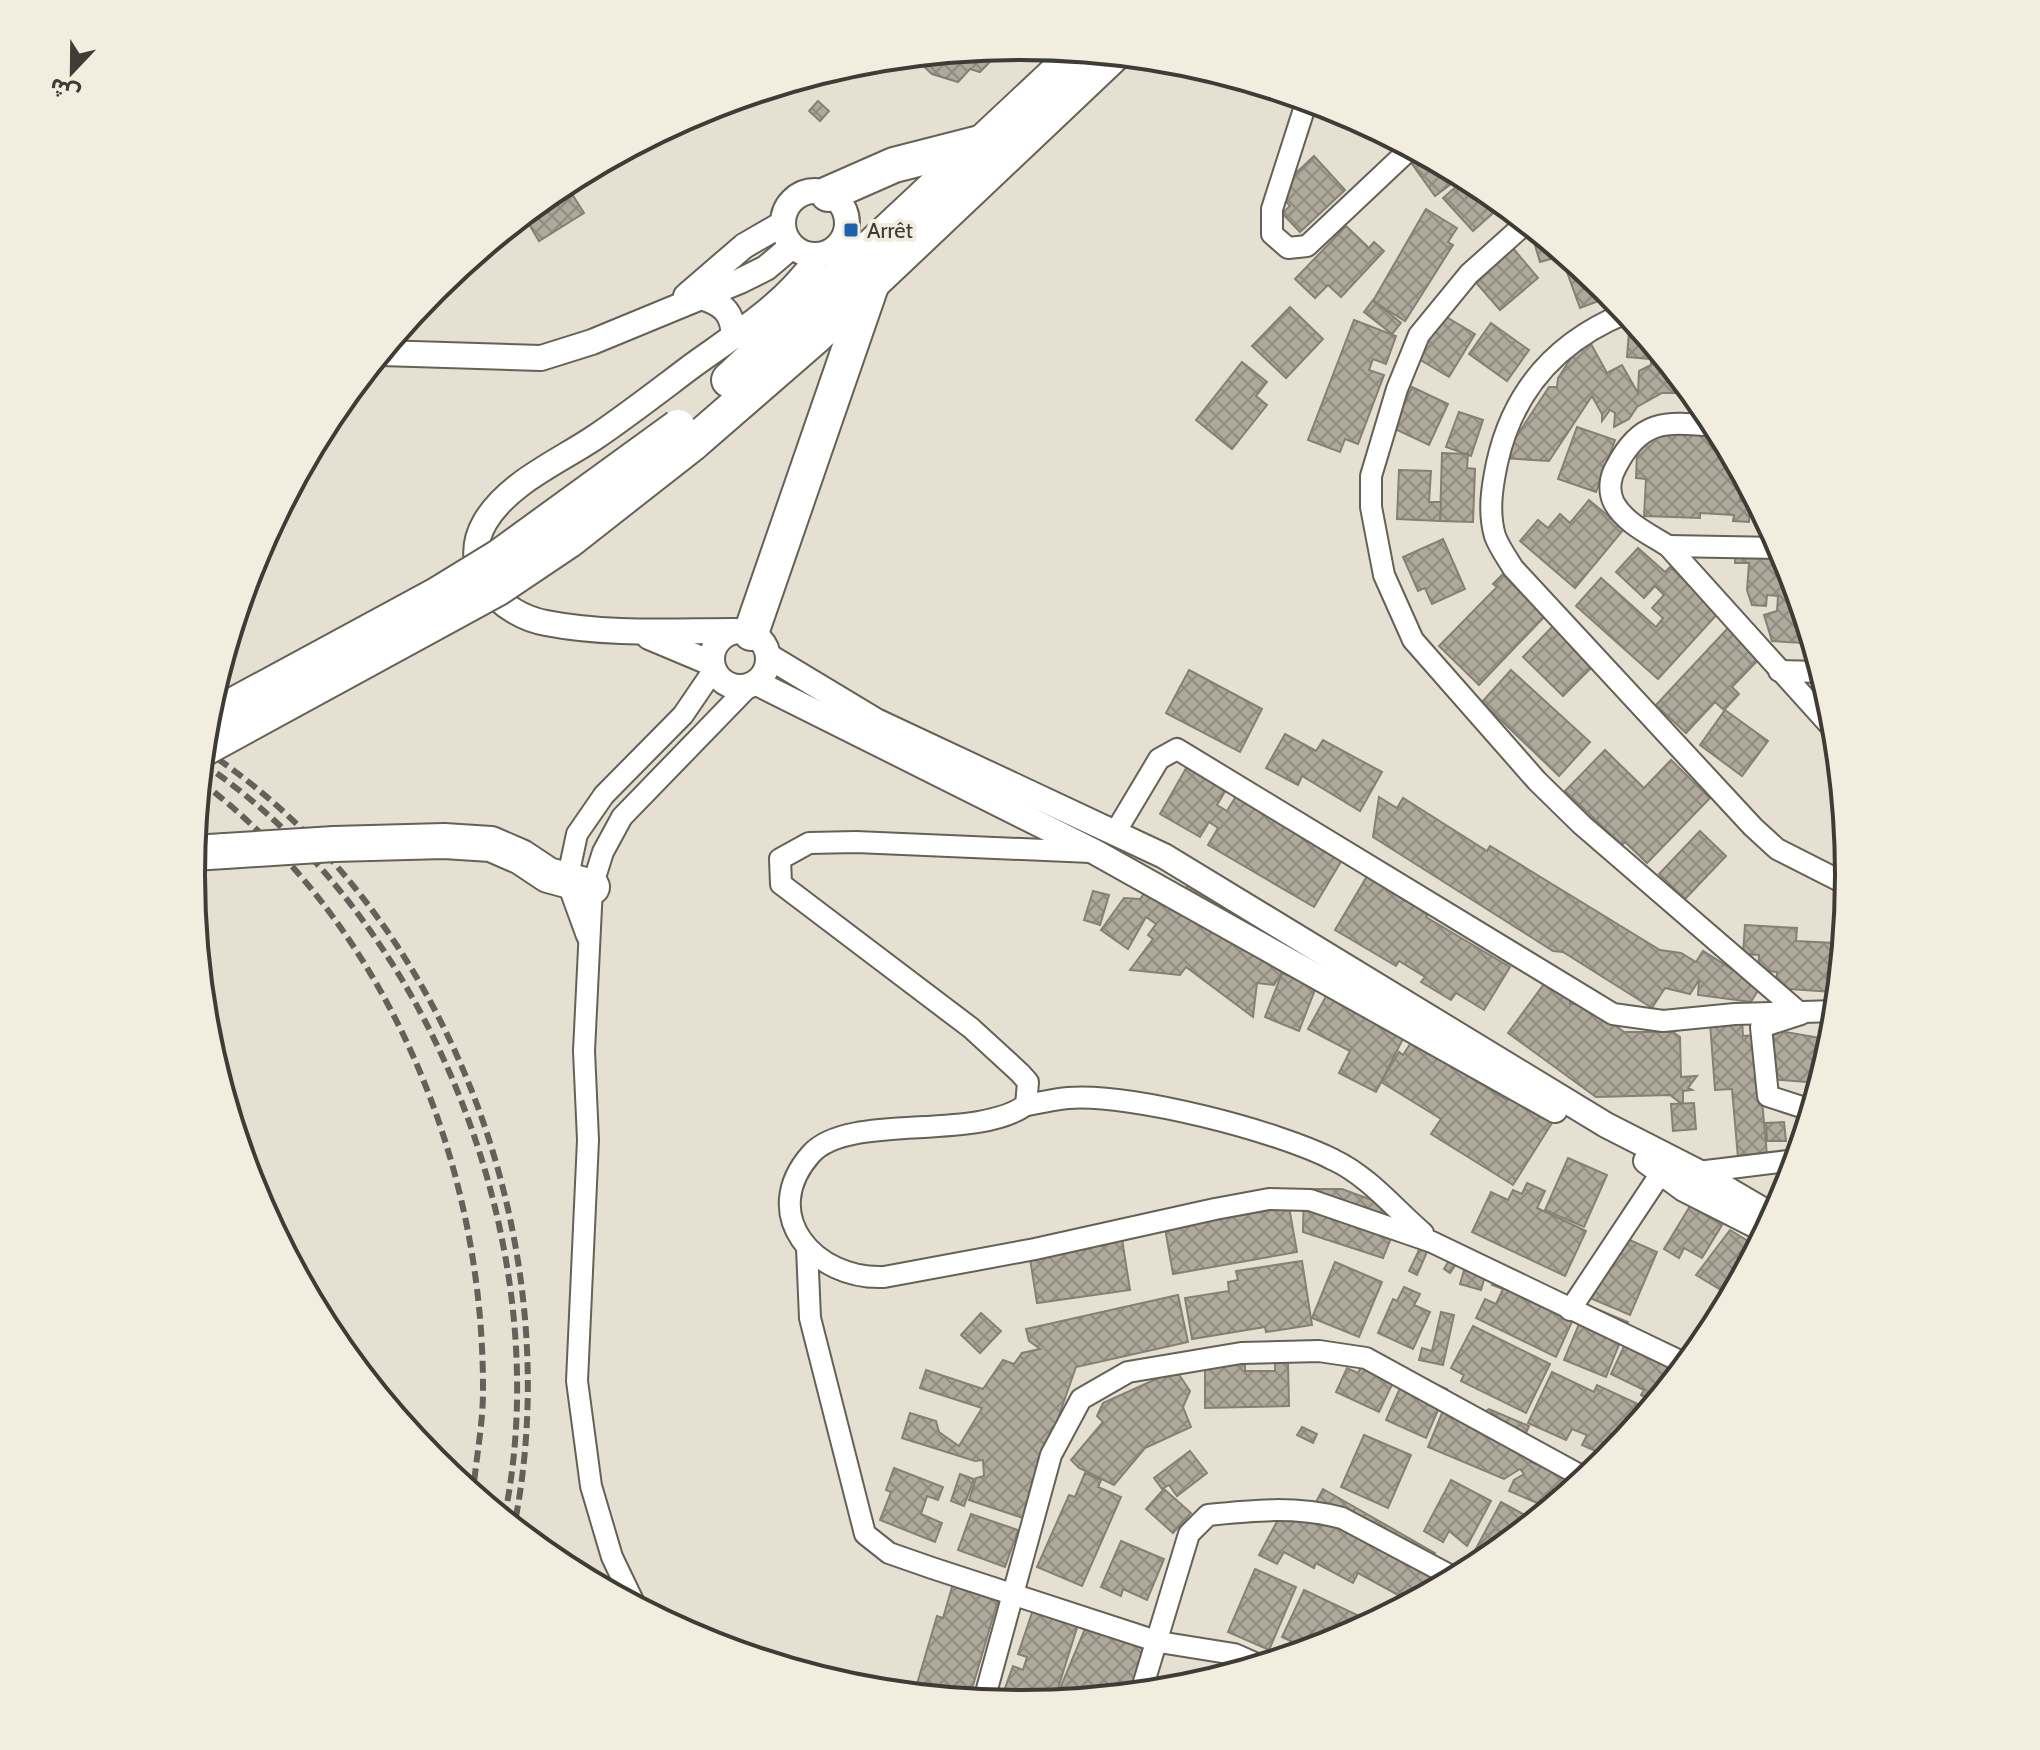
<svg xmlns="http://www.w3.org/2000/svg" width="2040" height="1750" font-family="Cabin,'Noto Sans Arabic',sans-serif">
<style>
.building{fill:url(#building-cross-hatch);stroke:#858073;stroke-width:2}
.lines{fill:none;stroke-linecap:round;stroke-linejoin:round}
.minor-casing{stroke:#666155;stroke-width:24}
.tertiary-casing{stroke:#666155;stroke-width:28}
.trunk-casing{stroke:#666155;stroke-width:38}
.minor{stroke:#fff;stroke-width:20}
.tertiary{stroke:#fff;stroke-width:24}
.trunk{stroke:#fff;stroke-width:34}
.rail{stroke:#65615a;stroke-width:6;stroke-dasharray:12 6;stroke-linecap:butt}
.trunk-bridge-casing{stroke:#666155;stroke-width:38;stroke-linecap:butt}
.trunk-bridge{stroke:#fff;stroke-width:34}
.poi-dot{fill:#1c60b0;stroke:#f3eddf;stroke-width:3}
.labels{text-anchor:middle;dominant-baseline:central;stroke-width:8;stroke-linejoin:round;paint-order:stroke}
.poi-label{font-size:22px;fill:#3f3c36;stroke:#f3eddf;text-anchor:start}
.rim{fill:none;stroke:#3f3c36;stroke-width:4}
</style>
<defs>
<pattern id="building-cross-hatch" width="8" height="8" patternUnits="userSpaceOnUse" patternTransform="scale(2)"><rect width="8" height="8" fill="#afa99c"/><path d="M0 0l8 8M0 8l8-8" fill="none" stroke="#908b80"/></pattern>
</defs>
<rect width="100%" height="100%" fill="#e6e0d2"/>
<!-- building -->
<g class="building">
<path d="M1003,48L980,72L970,69L958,82L932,74L919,62L921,56Z"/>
<path d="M818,101L829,111L820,121L809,111Z"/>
<path d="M1423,155L1462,176L1435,196L1412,164Z"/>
<path d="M1314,156L1345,190L1300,232L1282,213L1290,206L1277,191Z"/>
<path d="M1466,178L1503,204L1473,231L1443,198Z"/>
<path d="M565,183L584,213L539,241L527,221L493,242Z"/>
<path d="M1426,209L1457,228L1448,242L1453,245L1405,321L1373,301Z"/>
<path d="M1529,225L1565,255L1540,262Z"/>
<path d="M1346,226L1369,248L1374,242L1384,251L1341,297L1328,285L1315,298L1295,279Z"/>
<path d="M1512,247L1538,278L1500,310L1473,279Z"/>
<path d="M1569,258L1607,289L1612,296L1580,308L1563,261Z"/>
<path d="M1373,300L1401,323L1392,334L1364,312Z"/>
<path d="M1290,307L1323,339L1286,378L1252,346Z"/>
<path d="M1443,315L1475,334L1449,377L1417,358Z"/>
<path d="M1630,319L1690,393H1662L1637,407L1629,419L1614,427L1615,413L1610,410L1602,421V414L1592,396L1549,461L1502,458L1549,387H1557L1558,378L1586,335L1607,373L1622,365L1638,393L1639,371L1651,365V359L1627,357Z"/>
<path d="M1354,320L1396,336L1386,364L1373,359L1369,370L1384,375L1358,444L1345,439L1340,452L1308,440Z"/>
<path d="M1491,323L1529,350L1507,381L1469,354Z"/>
<path d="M1242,362L1267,382L1256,396L1267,405L1232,449L1196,420Z"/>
<path d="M1412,387L1448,404L1429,445L1393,428Z"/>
<path d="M1459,412L1483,420L1471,456L1446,447Z"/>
<path d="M1577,427L1615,440L1596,492L1558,479Z"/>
<path d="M1638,427L1718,431L1742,476L1740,501H1750L1749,522L1733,521L1734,515L1700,513V518L1644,516L1646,479L1636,478Z"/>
<path d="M1442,453L1468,454L1467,468L1475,469L1473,522L1440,521Z"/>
<path d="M1399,470L1431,471L1429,502H1441L1440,521L1397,519Z"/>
<path d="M1589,500L1624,529L1575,588L1520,541L1538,520L1548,528L1560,514L1570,523Z"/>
<path d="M1443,539L1465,589L1432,604L1425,588L1418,591L1403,557Z"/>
<path d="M1736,542L1782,550L1780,574L1791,575L1809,635L1802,638V643L1772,641L1764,615L1777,611L1778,596L1767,595L1766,606L1752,605L1747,590L1749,563H1735Z"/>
<path d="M1638,548L1665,572L1670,567L1720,611L1658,679L1576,606L1601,578L1656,627L1663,618L1652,608L1664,595L1655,586L1644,598L1616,572Z"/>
<path d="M1504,573L1547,614L1479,685L1439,646L1497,587L1493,584Z"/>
<path d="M1557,622L1598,661L1563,696L1523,657Z"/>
<path d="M1729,627L1761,657L1732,687L1739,694L1724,710L1715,702L1686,733L1656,705Z"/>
<path d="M1189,670L1262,709L1240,752L1166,713Z"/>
<path d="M1511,670L1590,742L1559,776L1482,702Z"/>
<path d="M1725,710L1768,741L1742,776L1700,745Z"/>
<path d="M1285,734L1316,751L1323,740L1382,772L1360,811L1302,776L1298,785L1266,768Z"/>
<path d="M1605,750L1644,788L1671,760L1710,798L1647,863L1625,842L1622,845L1565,791Z"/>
<path d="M1188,765L1227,788L1217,805L1227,811L1238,793L1346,853L1314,907L1208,845L1218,828L1209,822L1200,837L1160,814Z"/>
<path d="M1379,797L1397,808L1403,798L1487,851L1490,846L1660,950L1681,953L1696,962L1703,951L1760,987L1751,1002L1698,995L1699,980L1690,994L1665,988L1652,1008L1563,952L1553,951L1373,837Z"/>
<path d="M1700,831L1726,856L1685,899L1659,874Z"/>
<path d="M1369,873L1430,910L1426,917L1510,967L1484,1010L1456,993L1451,1000L1421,982L1425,977L1399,961L1396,966L1335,930Z"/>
<path d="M1153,882L1179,898L1189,884L1273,946L1272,965L1282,973L1274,985L1257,983L1253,1017L1186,967L1180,975L1130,970L1153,939L1148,935L1156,924L1146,917L1128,949L1101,930L1124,898L1140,899Z"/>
<path d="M1093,891L1109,895L1100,925L1084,920Z"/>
<path d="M1745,925L1797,928L1796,941L1835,943L1832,992L1776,988L1777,972L1758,970L1759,955L1743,954Z"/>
<path d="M1282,973L1316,987L1299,1031L1265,1017Z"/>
<path d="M1547,980L1570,997V1004H1579L1595,1015L1602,1006L1612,1023L1624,1032H1673L1680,1037L1681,1077L1697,1076L1688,1088L1692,1090L1683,1091V1105L1670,1095L1596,1097L1508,1033Z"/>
<path d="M1329,991L1407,1031L1376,1092L1339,1073L1350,1051L1308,1029Z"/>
<path d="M1742,1020L1743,1036L1756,1035L1767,1155L1738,1158L1732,1089L1715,1090L1710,1023Z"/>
<path d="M1773,1030L1832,1040L1819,1083L1769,1079Z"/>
<path d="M1412,1041L1507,1100L1519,1080L1562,1107L1513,1185L1431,1134L1441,1119L1381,1082L1399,1052L1403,1055Z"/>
<path d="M1694,1103L1696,1129L1673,1131L1671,1104Z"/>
<path d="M1784,1122L1786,1141H1767L1766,1123Z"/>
<path d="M1787,1155L1796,1159L1784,1195L1771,1189Z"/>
<path d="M1568,1158L1607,1175L1584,1227L1545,1210Z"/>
<path d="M1527,1183L1545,1191L1537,1208L1586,1231L1565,1276L1472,1232L1491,1192L1508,1200L1513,1190L1522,1194Z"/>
<path d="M1304,1189H1342L1402,1211L1383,1258L1303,1232Z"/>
<path d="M1690,1206L1722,1225L1702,1258L1684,1248L1679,1258L1664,1249Z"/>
<path d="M1289,1207L1297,1252L1173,1274L1165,1228Z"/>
<path d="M1730,1230L1753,1244L1724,1292L1696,1275Z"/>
<path d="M1618,1235L1657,1252L1630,1315L1590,1298Z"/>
<path d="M1122,1239L1130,1290L1037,1303L1029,1252Z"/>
<path d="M1420,1248L1427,1252L1417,1275L1409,1271Z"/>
<path d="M1453,1254L1460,1258L1450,1273L1444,1269Z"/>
<path d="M1467,1260L1488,1266L1481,1290L1460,1284Z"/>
<path d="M1302,1261L1312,1325L1266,1332L1265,1327L1192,1339L1185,1298L1229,1291L1228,1282L1238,1280L1236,1271Z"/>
<path d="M1335,1262L1382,1282L1359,1337L1312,1318Z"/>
<path d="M1500,1267L1580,1304L1556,1357L1476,1318L1485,1299L1496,1304L1503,1289L1492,1285Z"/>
<path d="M1404,1287L1420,1294L1414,1305L1430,1312L1413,1349L1378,1333L1393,1299L1397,1301Z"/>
<path d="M1178,1295L1188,1342L1076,1367L1023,1518L969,1500L976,1478L984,1476L983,1460L975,1461L902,1438L910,1413L936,1421L939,1432L959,1446L982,1408L920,1388L926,1370L983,1389L1003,1360L1014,1364L1022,1353L1040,1349L1029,1341L1026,1329Z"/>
<path d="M1587,1305L1628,1322L1606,1377L1564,1360Z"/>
<path d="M1441,1312L1454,1315L1443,1365L1419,1360L1422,1348L1432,1351Z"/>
<path d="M981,1313L1001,1331L980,1353L961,1335Z"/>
<path d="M1473,1326L1550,1364L1526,1413L1461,1381L1464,1375L1451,1368Z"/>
<path d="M1627,1340L1661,1356L1667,1343L1693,1355L1655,1402L1641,1395L1644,1390L1611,1374Z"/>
<path d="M1365,1359L1397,1374L1379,1412L1336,1392L1347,1368L1358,1373Z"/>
<path d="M1245,1362V1371H1275V1363H1288L1289,1406L1205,1408V1363Z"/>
<path d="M1176,1370L1190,1391L1183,1407L1191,1427L1145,1448L1114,1485L1079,1468L1071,1460L1103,1422L1097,1416L1103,1403Z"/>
<path d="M1407,1372L1447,1389L1426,1438L1386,1420Z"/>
<path d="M1552,1372L1594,1392L1597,1385L1649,1409L1609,1457L1582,1445L1587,1435L1572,1429L1566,1440L1528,1423Z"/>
<path d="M1445,1406L1481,1414L1489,1409L1529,1426L1521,1445L1535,1451L1531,1462L1546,1468L1551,1455L1593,1472L1549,1508L1509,1491L1514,1480L1524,1474L1520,1469L1504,1479L1428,1447Z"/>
<path d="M1302,1427L1317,1434L1313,1443L1297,1435Z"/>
<path d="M1364,1435L1411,1455L1388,1508L1341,1487Z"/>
<path d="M1190,1451L1207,1473L1177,1496L1169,1485L1162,1489L1154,1478Z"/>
<path d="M894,1468L943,1487L938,1500L927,1496L921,1514L942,1523L935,1542L880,1520L891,1492L886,1490Z"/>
<path d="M1085,1473L1101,1480L1098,1487L1121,1497L1082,1586L1037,1567L1069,1495L1075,1497Z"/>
<path d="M960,1474L974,1479L964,1506L951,1501Z"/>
<path d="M1451,1480L1491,1501L1467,1546L1449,1531L1443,1542L1424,1531Z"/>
<path d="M1164,1489L1191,1513L1173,1533L1146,1509Z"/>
<path d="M1323,1489L1435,1553L1431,1560L1454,1578L1411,1602L1358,1573L1353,1583L1316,1563L1314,1568L1284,1552L1277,1564L1259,1555L1287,1503L1309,1515Z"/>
<path d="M1501,1502L1534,1520L1483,1562L1472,1556Z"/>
<path d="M971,1514L1018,1530L1005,1567L958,1550Z"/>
<path d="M1121,1541L1164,1559L1147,1600L1123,1589L1121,1596L1101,1587Z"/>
<path d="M1255,1569L1296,1587L1269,1650L1228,1632Z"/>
<path d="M955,1577L1001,1590L969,1699L914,1694L937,1616L943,1618Z"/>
<path d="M1304,1590L1372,1622L1337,1641L1292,1655L1295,1643L1282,1637Z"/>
<path d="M1037,1598L1082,1612L1054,1701L1000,1702L1013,1666L1023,1670L1027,1657L1018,1654Z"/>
<path d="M1087,1624L1150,1650L1132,1693L1056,1698Z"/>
</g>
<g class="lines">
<!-- minor casing -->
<g class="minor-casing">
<g id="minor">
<path d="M1307,100L1272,209V234L1288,248L1307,246L1411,148"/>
<path d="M1526,223L1469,274L1419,335L1397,389L1371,476V507L1384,575L1413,640L1537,781L1582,825L1801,1014L1761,1027L1768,1096L1811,1110"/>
<path d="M1626,313C1557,341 1513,390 1497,463C1492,487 1488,512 1495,536C1499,547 1507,558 1513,568L1753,827L1777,849L1848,885"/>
<path d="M1716,426C1666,422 1641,418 1616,467C1610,477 1608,491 1614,503C1625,523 1649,534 1668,546L1835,731"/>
<path d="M1668,546L1781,548"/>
<path d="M1779,671L1820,672"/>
<path d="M1116,831L1159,759L1177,749L1613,1014L1663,1021L1735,1014L1836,1011"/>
<path d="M1091,852L856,842L809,843L780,859L781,884L971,1028L1020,1073L1028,1082L1026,1105C975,1142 848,1112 811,1154C757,1215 815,1280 884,1277L1035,1249L1215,1209L1269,1199L1310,1200L1432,1242L1686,1364"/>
<path d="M587,936L567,881L577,834L604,795L683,715L713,671"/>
<path d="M1026,1105C1040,1103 1055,1099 1068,1098C1131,1093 1278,1131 1334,1160C1368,1176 1395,1209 1423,1233"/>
<path d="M1698,1172L1796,1160"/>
<path d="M807,1248L810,1318L865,1534L889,1553L932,1568L1159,1642L1234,1654L1259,1665"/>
<path d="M1570,1310L1663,1170"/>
<path d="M635,1605L612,1557L591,1486L577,1381L588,1140L584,1051L592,887L603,852L622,817L749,686"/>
<path d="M1141,1692L1189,1534L1208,1515C1255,1510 1296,1506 1342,1518L1455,1578"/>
<path d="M984,1700L1051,1455L1081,1399L1128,1372L1241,1353L1319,1351L1366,1358L1585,1478"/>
</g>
</g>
<!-- tertiary casing -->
<g class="tertiary-casing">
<g id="tertiary">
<circle cx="815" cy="223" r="32"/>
<path d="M686,296L744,246L782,224"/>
<path d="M701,297C724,304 733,313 734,337"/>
<path d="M381,353L541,358L592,342L740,281L766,268L792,246"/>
<circle cx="740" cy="659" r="28"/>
<path d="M734,631C672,631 607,635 546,623C501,615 457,570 485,522C508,483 558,462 594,438C628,415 660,390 692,366C739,332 786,304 819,255"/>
<path d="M649,637L711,663"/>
<path d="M768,656L876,721L1164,856L1606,1125L1698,1172L1773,1216"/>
<path d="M757,683L1095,852L1555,1110"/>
<path d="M1646,1161L1684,1189L1755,1225"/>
</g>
</g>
<!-- trunk casing -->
<g class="trunk-casing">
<g id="trunk">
<path d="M828,194L894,165L980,143"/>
<path d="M729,380L1079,52"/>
<path d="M693,443L815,337L1113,55"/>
<path d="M751,633L871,286"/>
<path d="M334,844L444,841L491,844L521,857L548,875L592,887"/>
<path d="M193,853L225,851"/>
</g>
</g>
<!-- minor -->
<use href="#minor" class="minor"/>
<!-- tertiary -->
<use href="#tertiary" class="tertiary"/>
<!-- trunk -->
<use href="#trunk" class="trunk"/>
<!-- rail -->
<g class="rail">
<path d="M203,749C449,910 571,1243 514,1527"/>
<path d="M202,763C429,916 557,1242 506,1509"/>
<path d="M200,781C386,922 484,1161 483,1391C483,1424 476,1459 473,1493"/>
</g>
<!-- trunk-bridge casing -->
<g class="trunk-bridge-casing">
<g id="trunk-bridge">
<path d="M206,720L437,595L499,557L678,427"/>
<path d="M203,749L498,588L568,541L693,443"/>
<path d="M225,851L334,844"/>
</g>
</g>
<!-- trunk-bridge -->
<use href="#trunk-bridge" class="trunk-bridge"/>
</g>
<!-- markers -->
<rect class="poi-dot" x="843" y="222" width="16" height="16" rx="4"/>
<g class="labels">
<!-- poi labels -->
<g class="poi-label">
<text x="867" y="230">Arrêt</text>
</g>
</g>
<!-- crop -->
<path d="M0 0H2040V1750H0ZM205 875a815 815 0 1 1 1630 0a815 815 0 1 1-1630 0Z" fill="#f3eddf" fill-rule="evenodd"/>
<path class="rim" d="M205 875a815 815 0 1 1 1630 0a815 815 0 1 1-1630 0Z"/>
<!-- north arrow -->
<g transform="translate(72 72) rotate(202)" stroke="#f3eddf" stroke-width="6" paint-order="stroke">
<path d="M0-6L14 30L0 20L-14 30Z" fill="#3f3c36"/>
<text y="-12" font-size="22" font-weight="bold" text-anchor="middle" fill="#3f3c36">ش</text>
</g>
</svg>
